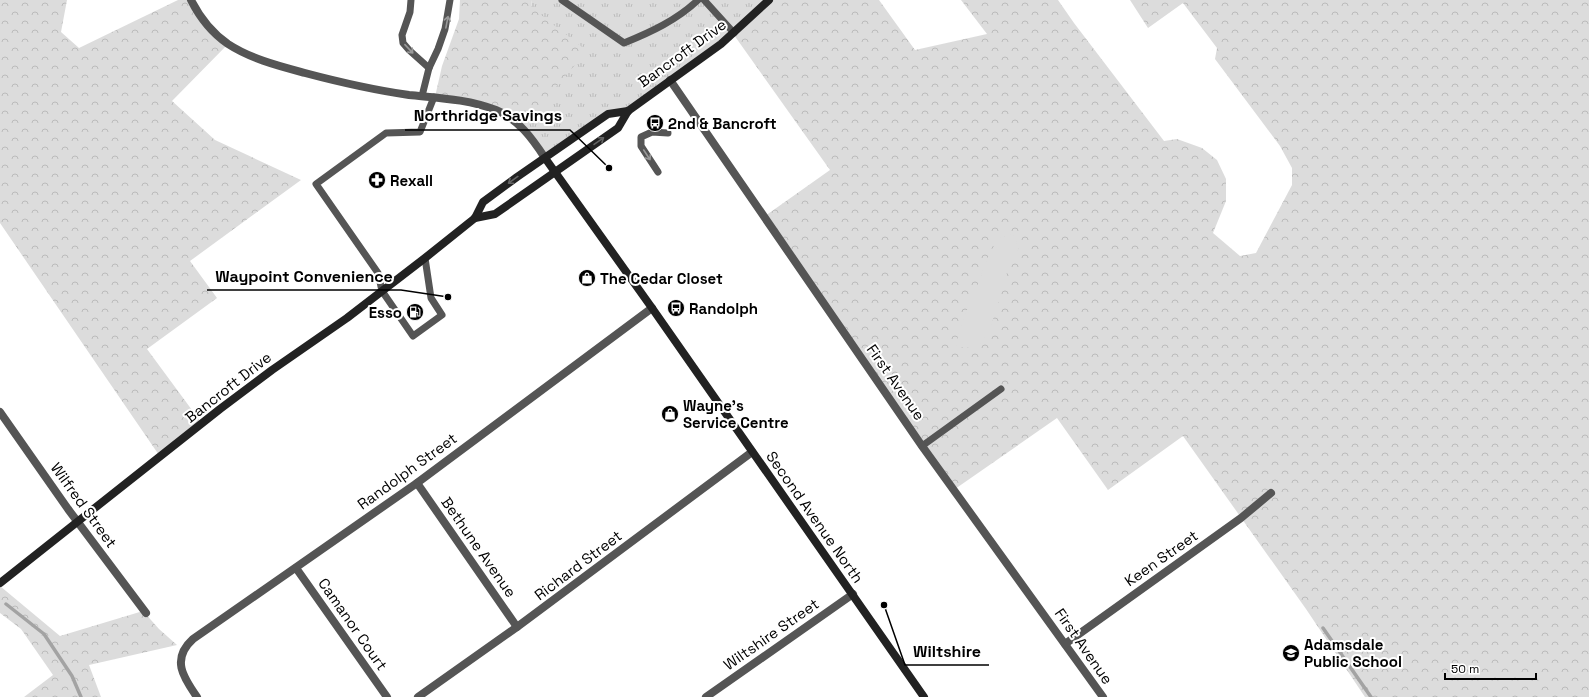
<svg xmlns="http://www.w3.org/2000/svg" width="1589" height="697" font-family="'Space Grotesk',sans-serif">
<style>
.grass{fill:url(#grass-tufts)}
.forest{fill:url(#forest-crowns)}
.pitch{fill:#dcdcdc}
.lines{fill:none;stroke-linecap:round;stroke-linejoin:round}
.stream{stroke:#a3a3a3;stroke-width:3.5}
.service{stroke:#555;stroke-width:7}
.minor{stroke:#555;stroke-width:8}
.tertiary{stroke:#555;stroke-width:8}
.secondary{stroke:#222;stroke-width:8}
.oneway{stroke:#999}
.oneway2{stroke:#646464}
.labels{text-anchor:middle;dominant-baseline:central;stroke-width:4;stroke-linejoin:round;paint-order:stroke}
.street-label{font-size:15px;fill:#000;stroke:#fff}
.poi-label{font-size:15px;font-weight:bold;fill:#000;stroke:#fff;text-anchor:start}
.leader{fill:none;stroke:#000;stroke-width:1.5}
.callout-dot{fill:#000;stroke:#fff;stroke-width:1.5}
.callout-label{font-size:16px;text-anchor:middle;font-weight:bold;fill:#000;stroke:#fff;stroke-width:4;stroke-linejoin:round;paint-order:stroke}
</style>
<defs>
<pattern id="grass-tufts" width="24" height="20" patternUnits="userSpaceOnUse"><rect width="24" height="20" fill="#dcdcdc"/><path d="M3 7l-1-3M5 7V3M7 7l1-3M15 17l-1-3M17 17v-4M19 17l1-3" fill="none" stroke="#bbb"/></pattern>
<pattern id="forest-crowns" width="20" height="18" patternUnits="userSpaceOnUse"><rect width="20" height="18" fill="#dcdcdc"/><path d="M2 6a3 3 0 1 1 6 0M12 15a3 3 0 1 1 6 0" fill="none" stroke="#bbb"/></pattern>
</defs>
<rect width="100%" height="100%" fill="#fff"/>
<!-- grass -->
<path class="grass" d="M532,0H770L746,24L628,111L607,113L546,156L524,128L535,111L531,7Z"/>
<!-- forest -->
<g class="forest">
<path d="M0,0H67L61,32L79,48L178,0H193L198,11L229,43L172,101L215,140L301,180L190,261L217,298L147,349L203,425L161,458L0,223Z"/>
<path d="M460,0H532L531,7L587,51L535,111L524,128L508,116L435,97L442,66L459,19Z"/>
<path d="M770,0H879L915,50L987,34L961,0H1058L1074,23L1164,141L1177,139L1202,148L1217,160L1226,179V201L1213,233L1240,256L1256,253L1292,185V168L1280,146L1215,59L1217,48L1183,3L1148,28L1130,0H1589V697H1365L1306,609L1183,436L1108,490L1057,418L955,489L765,216L830,170L734,35Z"/>
<path d="M0,586L60,636L143,611L159,629L177,645L89,665L101,697H24L53,675L21,629L0,613Z"/>
</g>
<!-- pitch -->
<path class="pitch" d="M1013,234L1019,248L1011,259L989,333L976,348L956,347L959,331L970,302L977,287L987,259L998,238Z"/>
<g class="lines">
<!-- stream -->
<g class="stream">
<path d="M6,604L44,634L72,676L81,697"/>
<path d="M1323,628L1371,697"/>
</g>
<!-- service -->
<g class="service">
<path d="M411,0L410,12L402,35L403,43L409,50L429,68"/>
<path d="M562,0L624,43C651,32 677,20 698,0"/>
<path d="M704,0L734,33"/>
<path d="M422,96L429,68L438,49L445,29L450,0"/>
<path d="M658,172L641,146V137L652,132L668,133"/>
<path d="M425,258L431,298L442,315L413,336L382,291L378,273L316,184L386,133L420,132L434,97"/>
<path d="M922,446L1001,389"/>
</g>
<!-- minor -->
<g class="minor">
<path d="M670,80L922,446L1103,697"/>
<path d="M0,412L68,509L146,613"/>
<path d="M417,483L517,627"/>
<path d="M296,568L387,697"/>
<path d="M1065,644L1241,518L1271,493"/>
<path d="M197,697C183,677 171,659 193,639L417,483L652,308"/>
<path d="M418,697L517,627L752,452"/>
<path d="M706,697L853,594"/>
</g>
<!-- tertiary -->
<path class="tertiary" d="M191,0C200,18 212,33 228,44C251,59 279,66 305,73C339,82 374,90 409,95C438,98 468,99 496,110C518,119 532,138 545,158"/>
<!-- secondary -->
<g class="secondary">
<path d="M545,158L652,308L924,697"/>
<path d="M475,218L495,214L618,128L628,111L721,44L769,0"/>
<path d="M0,583L220,409L272,370L347,318L425,258L475,218L483,202L517,177L608,114L628,111"/>
</g>
</g>
<!-- one-way arrows -->
<defs><path id="oneway-shaft" d="M-6 0H5M1.5-3L5.5 0L1.5 3" fill="none" stroke-width="1.6" stroke-linecap="round" stroke-linejoin="round"/></defs>
<g class="oneway">
<use href="#oneway-shaft" transform="translate(447 22) rotate(-79)"/>
<use href="#oneway-shaft" transform="translate(409 49) rotate(47)"/>
<use href="#oneway-shaft" transform="translate(647 155) rotate(57)"/>
</g>
<g class="oneway2">
<use href="#oneway-shaft" transform="translate(599 141) rotate(-35)"/>
<use href="#oneway-shaft" transform="translate(513 180) rotate(144)"/>
</g>
<!-- icons -->
<defs>
<g id="bus-disc" transform="scale(0.9)"><circle r="9.5" fill="#000" stroke="#fff"/><path d="M-5-6H5V4H4V6H2V4H-2V6H-4V4H-5ZM-3.5-4V0h7V-4ZM-3.5 1.2v1.5H-2V1.2ZM2 1.2v1.5H3.5V1.2Z" fill="#fff"/></g>
<g id="pharmacy-disc" transform="scale(0.9)"><circle r="9.5" fill="#000" stroke="#fff"/><path d="M-2-6h4v4h4v4h-4v4h-4v-4h-4v-4h4Z" fill="#fff"/></g>
<g id="shop-disc" transform="scale(0.9)"><circle r="9.5" fill="#000" stroke="#fff"/><path d="M-5-2.5h2.3a2.7 3.5 0 0 1 5.4 0H5L5.5 6h-11ZM-1.5-2.5h3a1.5 2.3 0 0 0-3 0Z" fill="#fff"/></g>
<g id="fuel-disc" transform="scale(0.9)"><circle r="9.5" fill="#000" stroke="#fff"/><path d="M-5.5-6h7V0h2V4h1.3V-2.5L3-4.5l.8-.8L6-3V5H2.5V1h-1V6h-7ZM-4.2-4.7v3.2H.2V-4.7Z" fill="#fff"/></g>
<g id="school-disc" transform="scale(0.9)"><circle r="9.5" fill="#000" stroke="#fff"/><path d="M0-5L7-2L0 1L-7-2ZM-4 1L0 2.5L4 1V4Q0 6-4 4Z" fill="#fff"/></g>
</defs>
<g fill-rule="evenodd">
<use href="#bus-disc" x="655" y="123"/>
<use href="#pharmacy-disc" x="377" y="180"/>
<use href="#shop-disc" x="587" y="278"/>
<use href="#bus-disc" x="676" y="308"/>
<use href="#fuel-disc" x="415" y="312"/>
<use href="#shop-disc" x="670" y="414"/>
<use href="#school-disc" x="1291" y="653"/>
</g>
<g class="labels">
<!-- street labels -->
<g class="street-label">
<text transform="translate(682 53) rotate(-36)">Bancroft Drive</text>
<text transform="translate(896 382) rotate(55)">First Avenue</text>
<text transform="translate(228 387) rotate(-38)">Bancroft Drive</text>
<text transform="translate(407 471) rotate(-36)">Randolph Street</text>
<text transform="translate(84 505) rotate(54)">Wilfred Street</text>
<text transform="translate(815 517) rotate(55)">Second Avenue North</text>
<text transform="translate(479 547) rotate(55)">Bethune Avenue</text>
<text transform="translate(1161 558) rotate(-35)">Keen Street</text>
<text transform="translate(578 565) rotate(-37)">Richard Street</text>
<text transform="translate(353 624) rotate(55)">Camanor Court</text>
<text transform="translate(771 634) rotate(-35)">Wiltshire Street</text>
<text transform="translate(1084 646) rotate(55)">First Avenue</text>
</g>
<!-- poi labels -->
<g class="poi-label">
<text x="668" y="123">2nd &amp; Bancroft</text>
<text x="390" y="180">Rexall</text>
<text x="600" y="278">The Cedar Closet</text>
<text x="689" y="308">Randolph</text>
<text x="402" y="312" text-anchor="end">Esso</text>
<text x="683" y="405">Wayne's<tspan x="683" dy="17">Service Centre</tspan></text>
<text x="1304" y="644">Adamsdale<tspan x="1304" dy="17">Public School</tspan></text>
</g>
</g>
<!-- callouts -->
<path class="leader" d="M609 168L570 130H405M448 297L401 290H207M884 605L905 665H989"/>
<g class="callout-dot">
<circle cx="609" cy="168" r="4"/>
<circle cx="448" cy="297" r="4"/>
<circle cx="884" cy="605" r="4"/>
</g>
<g class="callout-label">
<text x="488" y="121">Northridge Savings</text>
<text x="304" y="282">Waypoint Convenience</text>
<text x="947" y="657">Wiltshire</text>
</g>
<!-- scale -->
<path d="M1445 673v6h91v-6" fill="none" stroke="#000000" stroke-width="2"/>
<text x="1451" y="673" font-size="12" fill="#000000" stroke="#ffffff" stroke-width="3" paint-order="stroke">50 m</text>
</svg>
